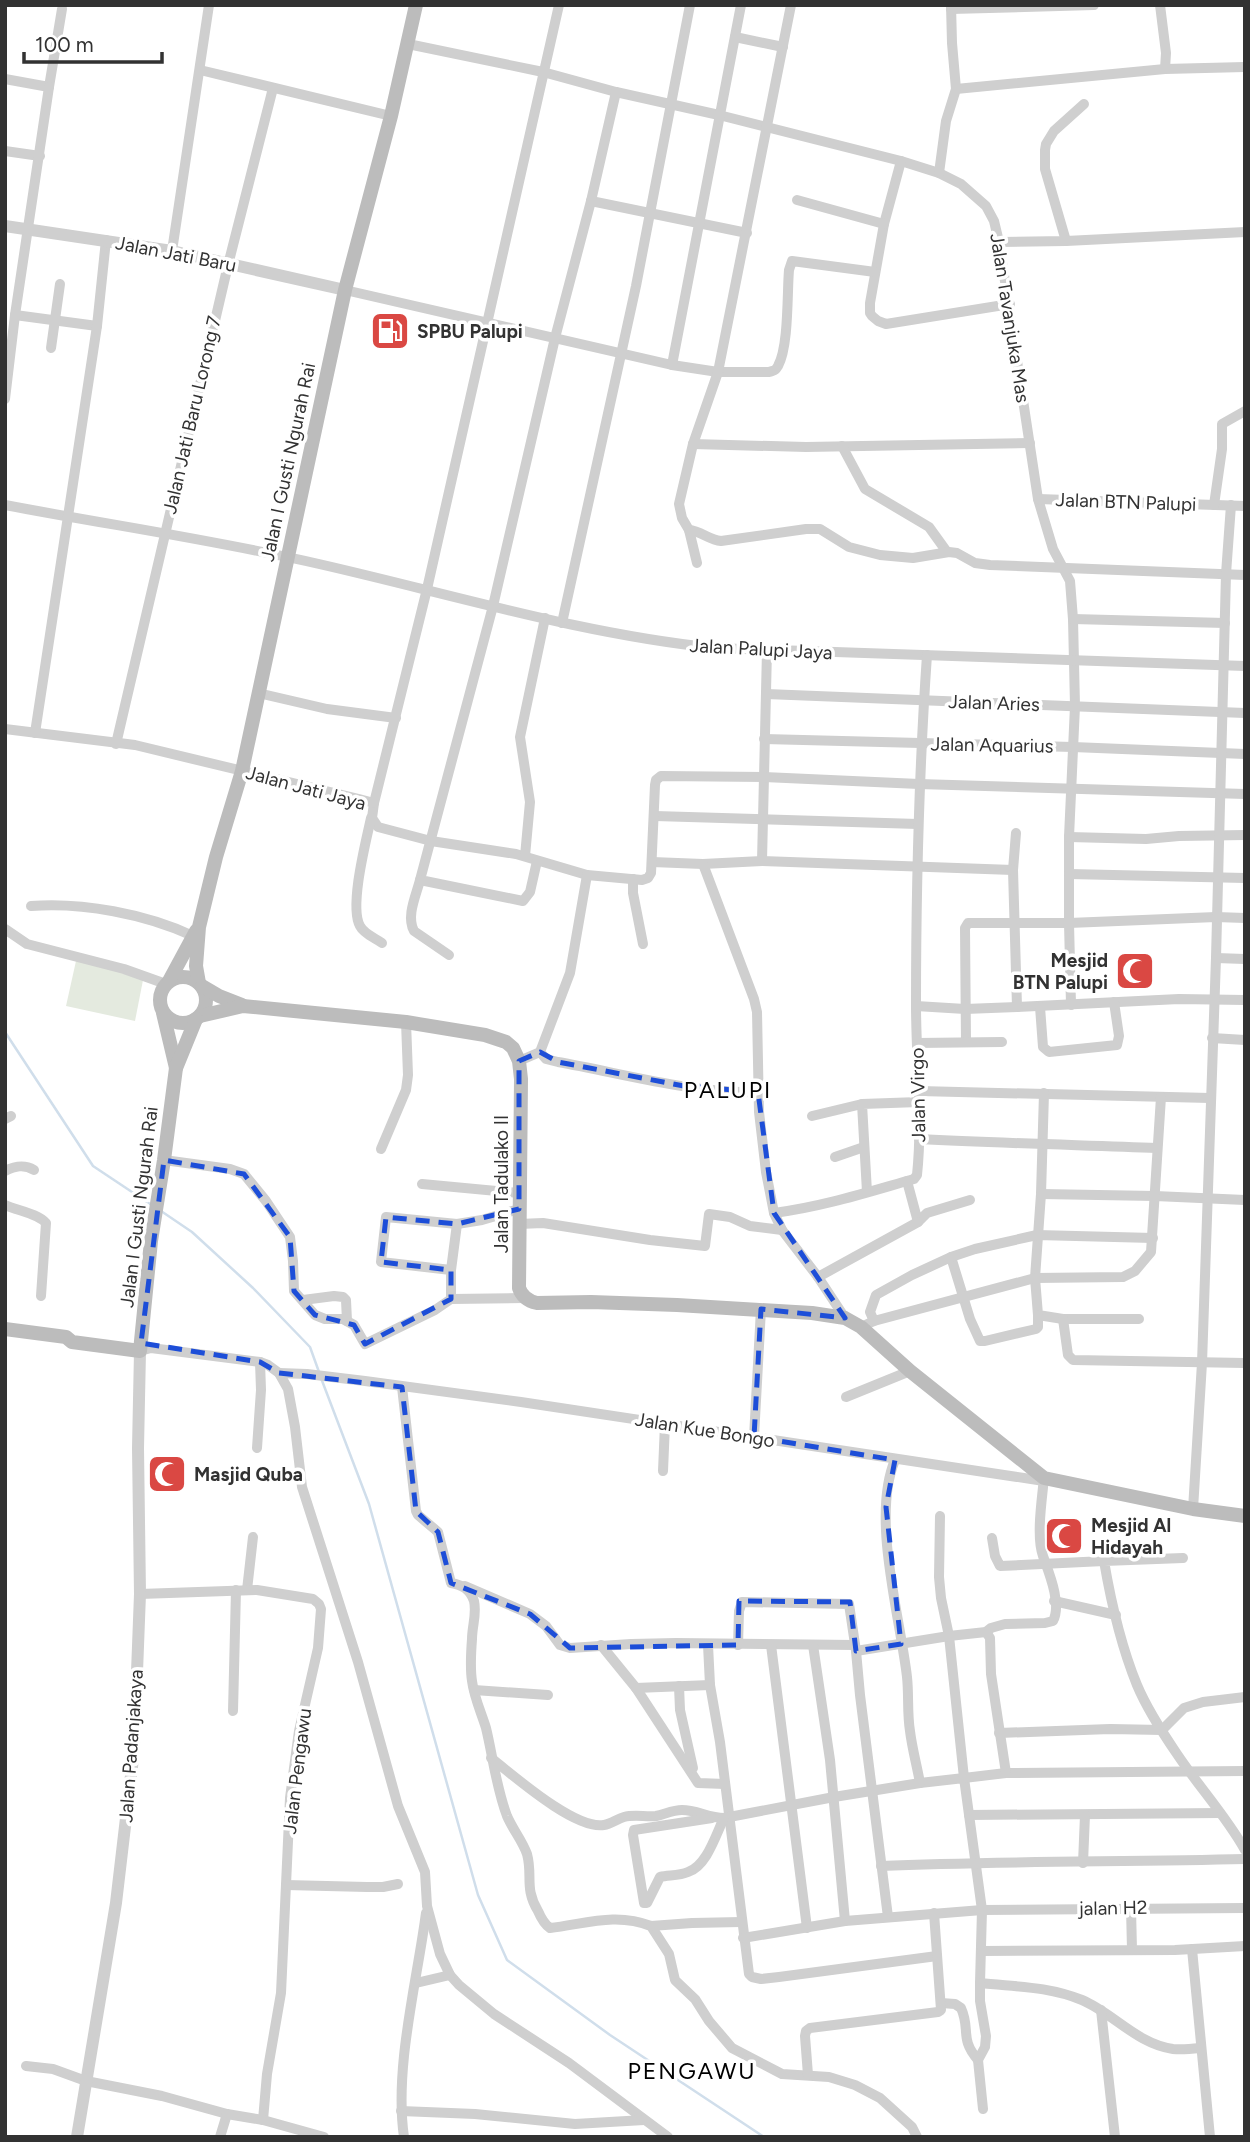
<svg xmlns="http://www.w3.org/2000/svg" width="1250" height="2142" font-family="Figtree,sans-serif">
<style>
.green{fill:#e4eadf}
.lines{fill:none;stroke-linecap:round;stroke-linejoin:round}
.stream{stroke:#d0deeb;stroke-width:2.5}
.minor{stroke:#cfcfcf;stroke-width:10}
.tertiary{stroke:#cfcfcf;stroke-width:12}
.secondary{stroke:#bcbcbc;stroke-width:14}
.marked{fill:none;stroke:#1d4ed8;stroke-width:5;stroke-dasharray:14 9;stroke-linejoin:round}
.labels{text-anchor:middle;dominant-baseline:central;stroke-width:7;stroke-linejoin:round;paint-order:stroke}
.street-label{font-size:19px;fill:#323232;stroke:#fff}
.poi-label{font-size:19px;font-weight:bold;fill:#323232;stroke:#fff;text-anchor:start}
.quarter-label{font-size:23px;letter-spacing:2px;fill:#000;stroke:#fff}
</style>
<rect width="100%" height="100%" fill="#fff"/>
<!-- green -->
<path class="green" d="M76,961L144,975L135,1021L66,1006Z"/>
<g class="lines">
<!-- stream -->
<g class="stream">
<path d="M5,1032L93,1166L153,1206"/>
<path d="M161,1211L192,1232L253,1288L310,1347L319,1372"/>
<path d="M321,1378L369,1504L478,1895L507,1960L610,2035L764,2137"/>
</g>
<!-- minor -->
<g class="minor">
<path d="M1160,5L1166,53L1165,69"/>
<path d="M951,9L1094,5"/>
<path d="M735,37L783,47"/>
<path d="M408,44L543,72L616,92L719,115L901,161L939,173L961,184L986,206L994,221L999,242L1038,499L1053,549L1070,581L1073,619L1075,706L1069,837V923L1071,1005"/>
<path d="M200,70L391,116"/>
<path d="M5,79L49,87L62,9"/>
<path d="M956,89L1165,69L1245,67"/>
<path d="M5,151L40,156"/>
<path d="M901,161L884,224L870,303V313L872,316L878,321L886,324L1010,304"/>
<path d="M939,173L946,121L956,89L952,43L951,5"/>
<path d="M797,200L884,224"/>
<path d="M591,201L747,233"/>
<path d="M1066,241L1045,169V150L1046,144L1054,131L1084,104"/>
<path d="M999,242L1066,241L1245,232"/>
<path d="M172,251L209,5"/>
<path d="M345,290L672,365L718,372H769C775,370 775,371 778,366C789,346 787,293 789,270L792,261L875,272"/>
<path d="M15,315L97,326"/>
<path d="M51,348L60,284"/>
<path d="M672,365L741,5"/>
<path d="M5,399L15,315L49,87"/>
<path d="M693,444L806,447L1030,443"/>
<path d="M842,446L865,489L929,527L947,552"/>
<path d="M1038,499L1245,506"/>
<path d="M5,505C110,525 215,540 319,564C451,594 580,634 715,648L1245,666"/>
<path d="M1214,505L1222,449V424L1245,411"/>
<path d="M689,530C701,531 709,540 721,541L806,529H820L849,547L880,555L913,558L949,552L957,553L975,563L990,565L1245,575"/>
<path d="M697,563L689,530L682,518L679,504L693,444L718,372L791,5"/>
<path d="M1073,619L1225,623"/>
<path d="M562,623L636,286L690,5"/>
<path d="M258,693L327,709L396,718"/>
<path d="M766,694L1245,713"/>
<path d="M5,729L135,745L359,799L374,803L372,818L378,827L431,841L516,854L587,875"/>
<path d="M35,733L97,326L106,240"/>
<path d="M764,739L1073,747L1245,754"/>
<path d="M116,744L228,265L273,88"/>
<path d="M374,803L427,589L559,5"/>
<path d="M655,816L918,824"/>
<path d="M371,818C366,841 349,907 360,926C364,934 375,938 382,943"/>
<path d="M1016,833L1013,870L1017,1007L1179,999L1245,1000"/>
<path d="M1069,837L1146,839L1179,836L1245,835"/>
<path d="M525,856L530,802L520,737L545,618"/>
<path d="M537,861L530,892L523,901L420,880L493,606L555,338L591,201L616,92"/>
<path d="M762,861L767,650"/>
<path d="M652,862L703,864L762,861L1013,870"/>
<path d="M703,864L754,999L757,1012L759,1112L766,1172L774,1213L782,1230L818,1277L845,1318"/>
<path d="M1069,874L1245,878"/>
<path d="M633,879V893L643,944"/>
<path d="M420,880C416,896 406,916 414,931L449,955"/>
<path d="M31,906C82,902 146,914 193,936"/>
<path d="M5,929L27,944L124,969L166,984"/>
<path d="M1216,958L1245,959"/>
<path d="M916,1006L965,1009L1017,1007"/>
<path d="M1040,1007L1043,1047L1049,1052L1117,1045L1119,1036L1114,1002"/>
<path d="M1212,1038L1245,1040"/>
<path d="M966,1042L965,928L968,923H1069L1216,917L1245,918"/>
<path d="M917,1043L1002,1042"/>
<path d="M540,1052L546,1059L558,1062C621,1073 694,1094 758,1092"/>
<path d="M519,1061L540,1052L570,973L587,875L642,880L648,878L651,873L655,785L656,780L661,776L764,777L919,784L1245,794"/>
<path d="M919,1091L1210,1098"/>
<path d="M1044,1093L1041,1194L1035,1278L1038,1315L1063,1319H1139"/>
<path d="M812,1116L862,1104"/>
<path d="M5,1119L11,1116"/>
<path d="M919,1139C998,1143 1078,1145 1157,1148"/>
<path d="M381,1149L406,1090L408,1075L406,1022"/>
<path d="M835,1157L864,1147"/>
<path d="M164,1160L230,1169L244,1174L266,1201L290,1237L293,1261L294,1291L315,1315L325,1319H343L354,1325L365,1344L435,1310L451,1299L525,1298"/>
<path d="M5,1171C15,1166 24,1164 34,1170"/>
<path d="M907,1181L918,1222L927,1213L970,1200"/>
<path d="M422,1184L519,1193"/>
<path d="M867,1192L862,1104L919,1102"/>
<path d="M1041,1194L1155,1196L1245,1200"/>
<path d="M5,1205C18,1211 37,1213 46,1223L41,1296"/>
<path d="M774,1213C822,1207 868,1192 914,1179L917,1175C923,1118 916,1061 916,1005C916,888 919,771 927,655"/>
<path d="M457,1224L482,1220L519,1209"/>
<path d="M519,1224L543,1223L650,1240L705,1246L709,1214L730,1217L750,1226L782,1230"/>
<path d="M951,1257L970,1319L980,1341H985L1036,1329L1038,1327V1315"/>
<path d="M451,1270L381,1262L386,1217L457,1224L451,1270V1299"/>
<path d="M818,1277L918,1222"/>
<path d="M303,1300L334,1296L343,1297L346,1300L347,1321"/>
<path d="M1063,1319L1068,1355L1073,1360L1245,1363"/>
<path d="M874,1321L870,1312L876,1295L912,1275L951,1257L975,1249L1037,1235L1153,1238"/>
<path d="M861,1327L874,1321L1035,1278L1123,1277L1135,1271L1151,1252L1161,1097"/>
<path d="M140,1351L151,1348L260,1362L268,1365L279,1373L288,1389L295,1427L302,1487L358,1662L398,1806L425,1872L427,1906L440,1954L450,1975L459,1985L494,2014L569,2063L668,2137"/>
<path d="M279,1373L307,1374L365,1381L521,1402L1044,1481"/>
<path d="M402,1387L416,1511L418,1515L438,1532L451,1583C462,1585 470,1589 474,1601C477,1614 472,1626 472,1639C471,1652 470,1668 472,1681C474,1697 481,1712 486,1728C493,1757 496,1787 507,1816C513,1830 522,1840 527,1854C533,1876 524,1888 538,1911C541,1918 544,1924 550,1928C585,1924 616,1912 651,1926L669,1954L675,1980L695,1999L709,2021L732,2048L782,2074L829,2077L855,2085L880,2098L912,2127L917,2137"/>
<path d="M846,1397L910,1371"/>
<path d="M754,1437L761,1309"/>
<path d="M257,1448L261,1390L260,1362"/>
<path d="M895,1460C871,1517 900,1616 907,1677C909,1695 907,1713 910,1731C912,1748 917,1766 920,1783L964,1778L982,1910L980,1983C1017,1987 1047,1986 1082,2000C1113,2013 1137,2044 1173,2049C1182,2050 1191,2049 1200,2048"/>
<path d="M663,1471L665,1424"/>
<path d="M1193,1509L1202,1363L1216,958L1226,574L1231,505"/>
<path d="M940,1516L939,1577L941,1598L949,1636L964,1778L1006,1773L1245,1771"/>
<path d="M992,1538L995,1556L1000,1566L1104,1561"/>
<path d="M1183,1558L1104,1561C1111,1602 1121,1646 1137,1685C1147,1709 1162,1732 1177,1754C1199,1787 1226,1816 1245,1850"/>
<path d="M465,1586L530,1614L546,1626L560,1645L570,1648L631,1644L676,1643L855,1645"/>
<path d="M247,1590L253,1537"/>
<path d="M140,1594L257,1590L313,1599L319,1604L321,1609L318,1648L299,1731L290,1798L281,1993L267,2074L263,2120"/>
<path d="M1054,1601L1116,1615"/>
<path d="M986,1632L990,1638L991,1674L1006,1773"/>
<path d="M601,1645L636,1688L698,1783L725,1784"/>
<path d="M708,1645L710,1685L720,1742L749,1974L752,1977L761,1979L779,1977L937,1956"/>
<path d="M738,1645L739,1611L742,1602L849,1604L856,1651L860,1695L888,1917"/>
<path d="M771,1645L807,1928"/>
<path d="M813,1645L830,1760L845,1921"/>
<path d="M856,1651L949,1636L986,1632L991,1628L1005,1624L1045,1623L1053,1621C1062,1604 1049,1573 1043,1556C1036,1537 1042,1499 1044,1478"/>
<path d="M679,1686L680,1710L693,1768"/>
<path d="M636,1688L710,1685"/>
<path d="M474,1690L548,1695"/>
<path d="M233,1711L236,1590"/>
<path d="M999,1733L1110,1729L1162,1730L1184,1708L1203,1702L1245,1697"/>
<path d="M491,1758C514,1776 575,1830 604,1825C611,1824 617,1819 624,1817C634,1814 645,1817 656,1816C665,1814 673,1810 682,1810C697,1810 709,1818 724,1818L834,1797L920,1783"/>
<path d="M969,1815L1220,1813"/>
<path d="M712,1818L634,1830L633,1835L644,1903H647L660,1877C669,1875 679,1876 688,1872C707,1866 716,1834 724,1818"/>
<path d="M1083,1863L1085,1815"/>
<path d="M881,1866C1002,1861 1124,1862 1245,1859"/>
<path d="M286,1885L367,1887H383L398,1884"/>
<path d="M1131,1908L1132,1950"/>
<path d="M651,1926L692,1923L741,1922"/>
<path d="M743,1938L845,1921L982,1910L1245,1908"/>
<path d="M1192,1949L1210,2137"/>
<path d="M982,1951L1175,1950L1245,1946"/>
<path d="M416,1983L450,1975"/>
<path d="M980,1983V2001L986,2036L985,2047L978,2060L983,2109"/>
<path d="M941,2003L955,2004L961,2008C971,2030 959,2038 978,2060"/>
<path d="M1101,2010L1115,2137"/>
<path d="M26,2066L53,2069L86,2081L162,2096L227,2114L263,2120L324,2137"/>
<path d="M808,2075L805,2036L806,2031L810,2028L938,2012L941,2010L934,1913"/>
<path d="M401,2111L475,2114L575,2124L644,2120"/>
<path d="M220,2137L227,2114"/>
<path d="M404,2137C394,2068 417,1982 426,1913"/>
</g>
<!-- tertiary -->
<g class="tertiary">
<path d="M5,226L172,251L345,290"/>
<path d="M77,2137L116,1903L134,1750L140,1594L138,1448L140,1351"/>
</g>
<!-- secondary -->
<g class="secondary">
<circle cx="183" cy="1000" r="23"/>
<path d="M169,981L196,931"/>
<path d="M199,983L196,966L199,927L216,857L242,771L345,290L391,116L416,5"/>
<path d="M202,986L219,996L242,1005"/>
<path d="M163,1013L176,1068"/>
<path d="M200,1016L243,1006L406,1022L485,1035L506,1042L513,1048L519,1061L521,1079L519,1288C522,1297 528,1301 537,1303L591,1302L677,1305L812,1313L845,1318L861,1327L910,1371L1044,1478L1193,1509L1245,1516"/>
<path d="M5,1329L66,1337L72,1342L140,1351L151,1241L164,1160L176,1068L196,1019"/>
</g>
</g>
<!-- marked area -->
<path class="marked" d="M540,1052L558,1062L684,1086L758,1092L774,1213L845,1318L761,1309L754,1437L895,1460L886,1507L901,1644L856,1651L850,1602L739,1601L738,1645L570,1648L530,1614L451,1583L438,1532L416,1511L402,1387L279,1373L260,1362L141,1343L164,1160L244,1174L290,1237L294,1291L315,1315L354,1325L365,1344L451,1299V1270L381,1262L386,1217L457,1224L519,1209V1061Z"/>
<!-- icons -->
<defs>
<g id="fuel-square" transform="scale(2.0125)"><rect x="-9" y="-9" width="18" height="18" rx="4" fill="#da4843" stroke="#fff"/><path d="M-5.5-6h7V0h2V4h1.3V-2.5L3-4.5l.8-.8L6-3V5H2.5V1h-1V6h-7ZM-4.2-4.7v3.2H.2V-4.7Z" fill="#fff"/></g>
<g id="mosque-square" transform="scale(2.0125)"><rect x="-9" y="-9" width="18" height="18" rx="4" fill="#da4843" stroke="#fff"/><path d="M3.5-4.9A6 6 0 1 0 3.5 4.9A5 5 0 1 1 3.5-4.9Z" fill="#fff"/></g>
</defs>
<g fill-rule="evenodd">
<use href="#fuel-square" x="390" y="331"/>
<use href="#mosque-square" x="1135" y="971"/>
<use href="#mosque-square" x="167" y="1474"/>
<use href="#mosque-square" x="1064" y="1536"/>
</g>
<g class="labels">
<!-- street labels -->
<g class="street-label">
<text transform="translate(176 254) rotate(11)">Jalan Jati Baru</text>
<text transform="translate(1010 318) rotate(81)">Jalan Tavanjuka Mas</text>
<text transform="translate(192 415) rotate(-77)">Jalan Jati Baru Lorong 7</text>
<text transform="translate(288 462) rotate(-78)">Jalan I Gusti Ngurah Rai</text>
<text transform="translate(1126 502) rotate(2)">Jalan BTN Palupi</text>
<text transform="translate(761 649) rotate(3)">Jalan Palupi Jaya</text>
<text transform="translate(994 703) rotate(2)">Jalan Aries</text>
<text transform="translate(992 745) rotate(1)">Jalan Aquarius</text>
<text transform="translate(306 788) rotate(15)">Jalan Jati Jaya</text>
<text transform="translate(918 1095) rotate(-91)">Jalan Virgo</text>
<text transform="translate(501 1184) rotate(-90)">Jalan Tadulako II</text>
<text transform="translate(139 1207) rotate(-83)">Jalan I Gusti Ngurah Rai</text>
<text transform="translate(705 1430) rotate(9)">Jalan Kue Bongo</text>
<text transform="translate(131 1746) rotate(-86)">Jalan Padanjakaya</text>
<text transform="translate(297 1771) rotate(-83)">Jalan Pengawu</text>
<text transform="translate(1113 1908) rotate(-1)">jalan H2</text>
</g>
<!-- poi labels -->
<g class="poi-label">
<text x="417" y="331">SPBU Palupi</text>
<text x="1108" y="960" text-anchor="end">Mesjid<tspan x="1108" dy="22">BTN Palupi</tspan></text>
<text x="194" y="1474">Masjid Quba</text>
<text x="1091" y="1525">Mesjid Al<tspan x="1091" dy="22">Hidayah</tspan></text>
</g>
<!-- quarter labels -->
<g class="quarter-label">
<text x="728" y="1090">PALUPI</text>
<text x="692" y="2071">PENGAWU</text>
</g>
</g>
<!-- border -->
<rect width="1250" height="2142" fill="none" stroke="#323232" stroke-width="14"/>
<!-- scale -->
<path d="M24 52v10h138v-10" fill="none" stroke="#323232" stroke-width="3.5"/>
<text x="35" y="52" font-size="21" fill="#323232" stroke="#ffffff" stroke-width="5" paint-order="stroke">100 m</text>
</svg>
